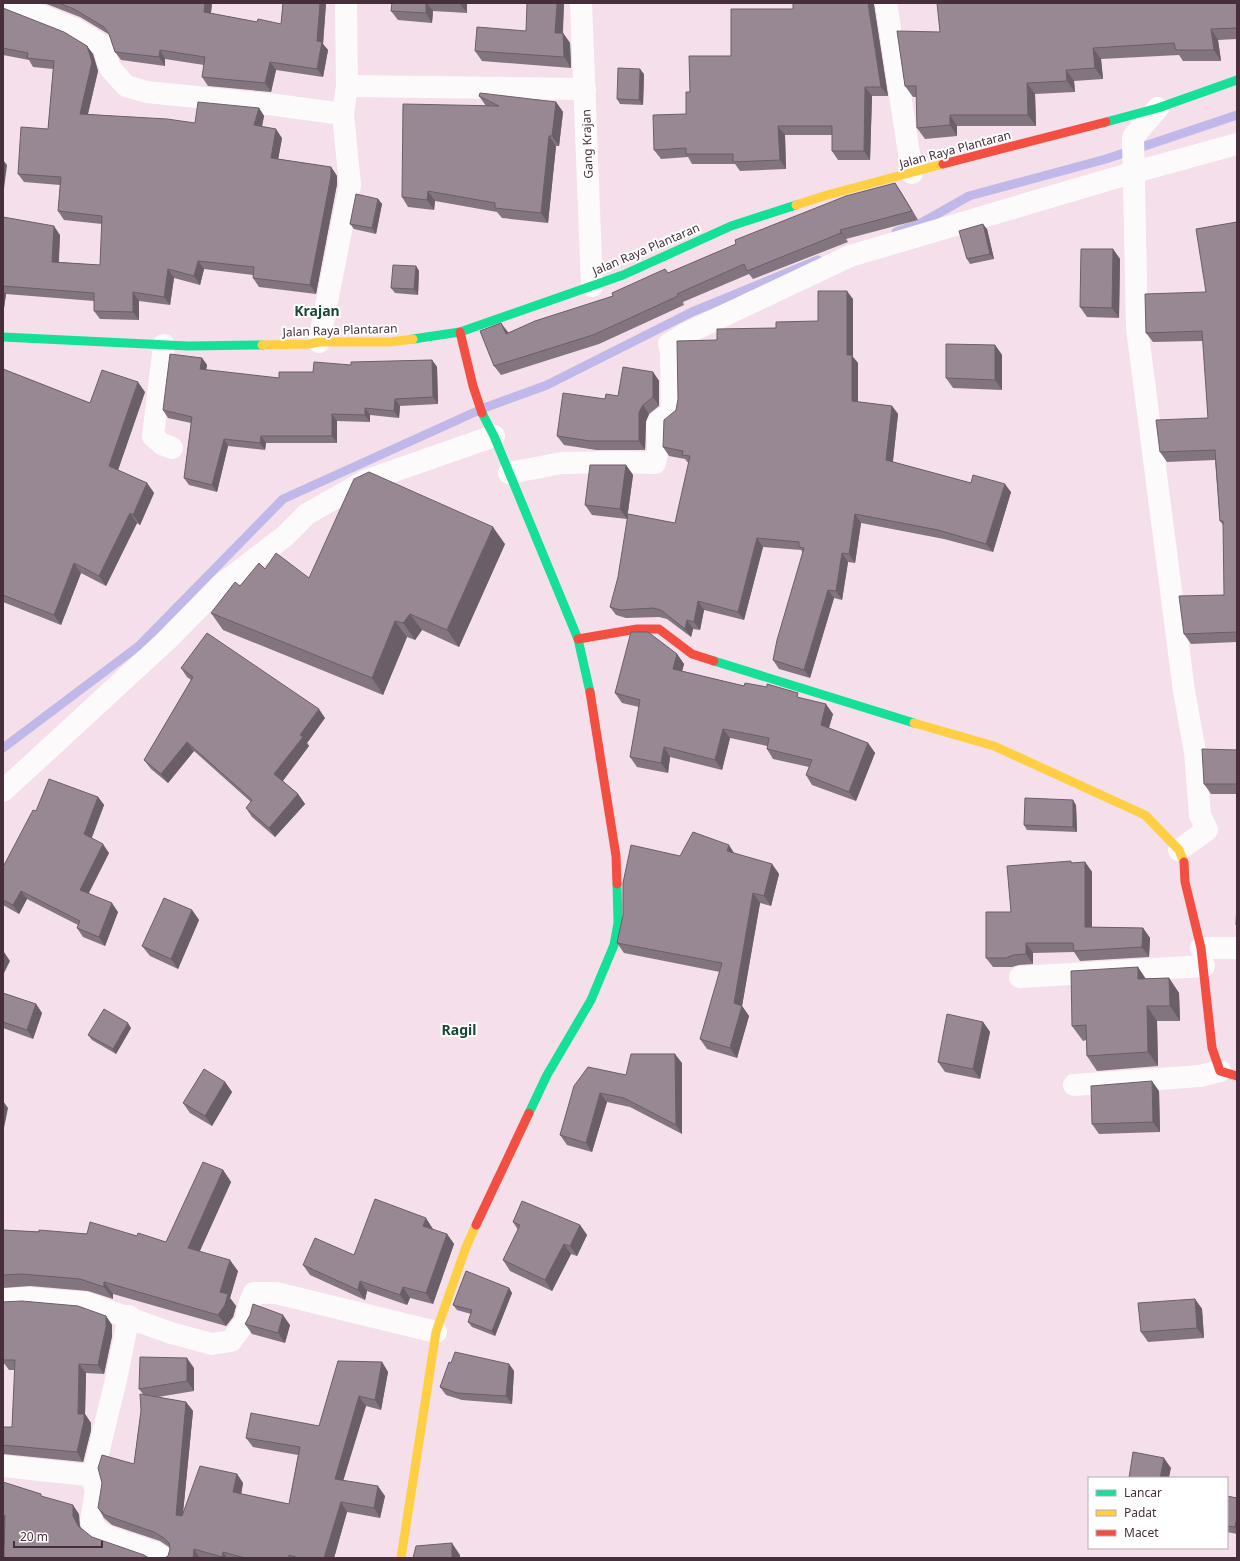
<svg xmlns="http://www.w3.org/2000/svg" width="1240" height="1561" font-family="'Noto Sans',sans-serif">
<style>
.lines{fill:none;stroke-linecap:round;stroke-linejoin:round}
.stream{stroke:#c0b8e8;stroke-width:9}
.street{stroke:#fdfafc;stroke-width:22}
.fast{stroke:#16e098;stroke-width:9}
.slow{stroke:#ffcf43;stroke-width:9}
.jam{stroke:#f24e42;stroke-width:9}
.wall{fill:#83757f}
.shaded-wall{fill:#6a5f68}
.building{fill:#988894;stroke:#6a5f68}
.labels{text-anchor:middle;dominant-baseline:central;stroke-width:4;stroke-linejoin:round;paint-order:stroke}
.street-label{font-size:12px;fill:#462f3b;stroke:#fff}
.quarter-label{font-size:14px;font-weight:bold;fill:#184736;stroke:#fff}
</style>
<rect width="100%" height="100%" fill="#f4dfea"/>
<g class="lines">
<!-- stream -->
<g class="stream">
<path d="M896,232L923,222L969,196L1106,159L1237,115"/>
<path d="M3,748L140,645L283,499L484,408L547,385L692,312L818,260"/>
</g>
<!-- street -->
<g class="street">
<path d="M10,3L75,29L103,46L110,68L126,86L147,92L276,105L343,114"/>
<path d="M581,3L592,286"/>
<path d="M886,3L912,173"/>
<path d="M347,86L585,89"/>
<path d="M1158,108L1133,137L1137,328L1184,691L1195,752L1200,815L1207,830L1179,850"/>
<path d="M319,342L350,185L343,114L347,86L346,3"/>
<path d="M164,345L153,436L162,444L172,448"/>
<path d="M509,473L562,463L621,462L655,463L658,449L657,426L660,420L670,414L672,408L671,353L669,344L685,334L850,256L1135,172L1237,144"/>
<path d="M3,791L167,640L222,584L285,536L307,514L365,481L494,436"/>
<path d="M1201,948H1237"/>
<path d="M1020,977L1204,966"/>
<path d="M1074,1085L1200,1076L1220,1071"/>
<path d="M3,1299L29,1298L87,1303L171,1333L212,1344L231,1341L245,1322L250,1302L254,1293H276L436,1332"/>
<path d="M3,1466L87,1475L92,1478L96,1491L91,1520L96,1529L106,1536L156,1553L164,1558"/>
<path d="M92,1478L115,1384L129,1316"/>
</g>
<!-- fast -->
<g class="fast">
<path d="M1106,122L1158,108L1237,80"/>
<path d="M3,337L188,346L262,345"/>
<path d="M413,339L460,332L623,275L731,226L796,205"/>
<path d="M482,413L494,436L578,639L590,692"/>
<path d="M714,661L914,723"/>
<path d="M529,1113L547,1075L591,1000L614,945L618,923L617,884"/>
</g>
<!-- slow -->
<g class="slow">
<path d="M796,205L827,195L943,164"/>
<path d="M262,345L309,344L319,342H390L413,339"/>
<path d="M914,723L994,746L1145,815L1179,850L1184,862"/>
<path d="M401,1558L436,1332L466,1247L476,1225"/>
</g>
<!-- jam -->
<g class="jam">
<path d="M943,164L1106,122"/>
<path d="M460,332L473,386L482,413"/>
<path d="M578,639L637,629H659L692,654L714,661"/>
<path d="M590,692L616,856L617,884"/>
<path d="M1184,862L1185,882L1201,948L1212,1048L1220,1071L1237,1076"/>
<path d="M476,1225L529,1113"/>
</g>
</g>
<!-- wall -->
<g class="wall">
<path d="M44,3H212L211,13L257,22L281,24L283,3H326L323,44L328,50L323,77L276,70L271,92L208,86L202,77L204,65L165,59V66L121,60L115,52L110,35L80,17Z"/>
<path d="M392,3H467V13L433,11L432,23L398,20L391,11Z"/>
<path d="M564,3L563,33L570,43L571,68L482,61L475,51L526,31Z"/>
<path d="M1237,3V39L1218,40L1221,61H1183L1179,55L1101,59L1103,79L1074,81L1075,92L1035,94L1036,126H957V136L925,139L917,128V97H913L905,86L940,32Z"/>
<path d="M874,5L888,96H872L870,160H838L832,151V135H785L786,169L740,171L735,164H692L688,157L661,159L654,150L686,114L690,92L731,56Z"/>
<path d="M3,8L87,46L93,54L98,71L88,114L195,123L259,108L264,116L262,127L282,138L278,159L331,167L337,176V184L316,294L259,287L253,278V275L204,269L200,285L174,278L170,305L139,301V320L100,319L94,311V301L6,294L4,308H3V217L60,235L59,262L100,265L102,224L64,220L58,211L60,185L24,182L18,174L48,129L53,69L33,67L29,60L3,55Z"/>
<path d="M644,74L643,105L620,104L617,99Z"/>
<path d="M479,96L556,102L563,112L559,146H556L548,223L502,218L497,212L435,201L434,210L408,207L402,197L486,106Z"/>
<path d="M895,183L901,192L918,220L846,239L848,242L753,279L749,274L683,302L684,305L599,344L501,375L494,366L508,332V333L613,296L668,273Z"/>
<path d="M378,199L382,204L376,234L354,229L350,224Z"/>
<path d="M1237,222V642L1191,644L1184,634L1224,595V526L1220,521L1215,460L1167,462L1160,452L1208,418L1203,341L1153,342L1146,333L1206,292Z"/>
<path d="M987,229L994,259L970,264L967,259Z"/>
<path d="M1113,249L1120,259L1119,318L1087,317L1080,307Z"/>
<path d="M416,266L419,271L418,295L395,293L391,288Z"/>
<path d="M853,299V357L858,363V402L892,406L898,414L893,462L971,483L1011,492L993,552L944,539L861,523L855,563L848,562L842,600L834,598L810,678L779,669L773,660L803,553L801,550L763,547L744,620L704,610L700,630L693,629L691,637L667,619L659,617L626,618L616,615L610,607L675,523L689,464L685,459L669,456L663,447L676,410L717,340L776,328L818,321Z"/>
<path d="M995,345L1002,355V390L953,388L946,378Z"/>
<path d="M202,358L207,365L206,370L279,378L351,365L432,360L437,367L438,404L400,406L399,418L370,415V422L337,421V443H266L265,450L228,446L217,492L189,485L184,478L191,423L168,418L163,410Z"/>
<path d="M3,369L90,403L145,392L118,470L147,483L154,493L140,525L137,523L106,586L81,573L61,625L3,602Z"/>
<path d="M653,372L659,381V406L649,414L646,421L645,450H596L564,445L557,436L605,399L618,396Z"/>
<path d="M626,465L633,475L627,519L592,515L585,505Z"/>
<path d="M505,544L459,647L422,630L415,640L407,637L383,695L223,630L211,613L240,586L265,569L309,578Z"/>
<path d="M677,654L684,664L682,671L744,686L801,698L833,714L829,728L868,743L875,753L856,801L812,785L806,775L809,767L773,759L767,749V746L730,738L722,770L670,757L668,773L637,767L630,757L639,707L622,703L615,693Z"/>
<path d="M181,668L325,718L307,743L309,746L283,781L298,794L305,804L275,837L252,817L246,808L251,802L194,751L168,783L151,769L144,760L191,680L187,677Z"/>
<path d="M1237,750V794H1211L1204,784Z"/>
<path d="M98,797L104,805L91,838L109,853L89,893L118,912L105,946L83,937L77,928L78,925L27,899L19,914L3,905V867L36,811Z"/>
<path d="M1076,805L1077,832L1027,830L1024,825Z"/>
<path d="M735,854L772,864L779,874L771,906L760,903L742,1006L749,1016L737,1058L707,1049L700,1039L720,972L624,953L617,943L680,856Z"/>
<path d="M1085,862L1092,872V927L1143,928L1150,938L1149,957L1080,961L1074,952L1033,953V964L1019,965L1012,967H993L986,958L1011,912L1072,863Z"/>
<path d="M192,910L199,920L178,969L150,956L142,946Z"/>
<path d="M1169,978L1179,993L1180,1021H1157L1158,1066L1097,1071L1087,1056L1086,1040L1083,1041L1072,1026L1146,979Z"/>
<path d="M3,993L36,1004L42,1013L33,1039L3,1028Z"/>
<path d="M983,1022L990,1032L980,1079L945,1072L938,1062Z"/>
<path d="M131,1028L116,1054L92,1040L88,1035Z"/>
<path d="M682,1063V1134L630,1107L607,1102L592,1152L567,1145L560,1135L574,1086Z"/>
<path d="M225,1082L232,1092L212,1126L190,1113L183,1103Z"/>
<path d="M1159,1091L1160,1132L1099,1134L1092,1124Z"/>
<path d="M223,1170L231,1182L200,1251L238,1271L230,1298L236,1306L233,1317L226,1326L113,1294V1299L88,1291L30,1286L3,1288V1230L137,1236L166,1242Z"/>
<path d="M513,1222L580,1225L587,1235L577,1256L571,1254L552,1291L510,1271L503,1260L518,1230Z"/>
<path d="M433,1229V1230L447,1234L454,1244L433,1304L410,1298L407,1305L367,1291L365,1300L310,1275L303,1265L354,1255Z"/>
<path d="M509,1288L512,1293L495,1336L472,1327L468,1322L471,1314L457,1310L453,1305Z"/>
<path d="M1195,1299L1202,1309L1204,1338L1148,1342L1141,1332Z"/>
<path d="M3,1302L106,1316L112,1325V1336L104,1374L86,1373L85,1414L91,1423V1430L83,1462L3,1454V1427H12L15,1370H9L3,1362Z"/>
<path d="M245,1324L290,1325L285,1343L252,1334Z"/>
<path d="M382,1362L388,1372L381,1410L366,1406L343,1480L385,1496L380,1518L347,1512L334,1558H165L168,1556L170,1549L169,1547L160,1541L112,1525L104,1518L98,1508L134,1464L143,1394L139,1389L194,1368V1391L158,1397L186,1402L193,1411L183,1512L237,1474L243,1483L241,1494L289,1504L298,1455L253,1447L246,1438L319,1426Z"/>
<path d="M451,1363L509,1364L514,1371L512,1404L462,1400L446,1395L440,1387Z"/>
<path d="M1227,1496L1237,1498V1534L1227,1532Z"/>
</g>
<!-- shaded-wall -->
<g class="shaded-wall">
<path d="M205,3H212L210,21L204,12Z"/>
<path d="M320,3H326L323,44L328,50L323,77L317,69V41Z"/>
<path d="M426,3H427L433,11L432,23L426,13Z"/>
<path d="M460,3H467V13L460,4Z"/>
<path d="M557,3H564L562,43L555,33Z"/>
<path d="M868,3H874V5L888,96L881,87Z"/>
<path d="M1211,29L1218,40L1221,61L1214,50Z"/>
<path d="M563,33L570,43L571,68L564,57Z"/>
<path d="M87,46L93,54L98,71L86,122L80,114Z"/>
<path d="M1093,48L1101,59L1103,79L1095,68Z"/>
<path d="M160,50L165,59V66L159,57Z"/>
<path d="M270,62L276,70L271,92L265,83Z"/>
<path d="M640,69L644,74L643,105L639,100Z"/>
<path d="M1066,70L1074,81L1075,92L1067,81Z"/>
<path d="M1027,83L1035,94L1036,126L1028,115Z"/>
<path d="M865,87L872,96L870,160L864,151Z"/>
<path d="M556,102L563,112L559,146L552,136Z"/>
<path d="M259,108L264,116L260,134L254,125Z"/>
<path d="M950,115L957,126V136L950,125Z"/>
<path d="M778,126L785,135L786,169L780,160Z"/>
<path d="M276,129L282,138L277,166L271,158Z"/>
<path d="M549,136L556,146L548,223L541,213Z"/>
<path d="M3,160L7,165L3,196Z"/>
<path d="M331,167L337,176V184L316,294L310,285Z"/>
<path d="M895,183L901,192L918,220L912,211Z"/>
<path d="M428,191L435,201L434,210L427,200Z"/>
<path d="M378,199L382,204L376,234L372,228Z"/>
<path d="M983,224L987,229L994,259L990,254Z"/>
<path d="M54,226L60,235L58,270L52,262Z"/>
<path d="M840,230L848,242L841,233Z"/>
<path d="M1113,249L1120,259L1119,318L1112,308Z"/>
<path d="M198,261L204,269L200,285L194,276Z"/>
<path d="M416,266L419,271L418,295L414,289Z"/>
<path d="M168,269L174,278L170,305L164,297Z"/>
<path d="M3,291L6,294L4,308L3,307Z"/>
<path d="M847,291L853,299V357L858,363V410L852,401L847,355Z"/>
<path d="M133,292L139,301V320L133,312Z"/>
<path d="M501,323L508,332L512,343L506,334Z"/>
<path d="M995,345L1002,355V390L995,380Z"/>
<path d="M202,358L207,365L205,377L200,369Z"/>
<path d="M432,360L437,367L438,404L433,397Z"/>
<path d="M653,372L659,381V406L653,397Z"/>
<path d="M138,382L145,392L116,476L109,466Z"/>
<path d="M395,399L400,406L399,418L394,411Z"/>
<path d="M643,405L649,414L646,421L645,450L639,441V412Z"/>
<path d="M892,406L898,414L892,468L886,460Z"/>
<path d="M365,408L370,415V422L365,415Z"/>
<path d="M332,414L337,421V443L332,436Z"/>
<path d="M261,436L266,443L265,450L260,443Z"/>
<path d="M224,439L228,446L217,492L212,485Z"/>
<path d="M626,465L633,475L627,519L620,509Z"/>
<path d="M147,483L154,493L140,525L133,515Z"/>
<path d="M1005,484L1011,492L993,552L986,544Z"/>
<path d="M130,513L137,523L106,586L99,576Z"/>
<path d="M855,514L861,523L855,563L849,554Z"/>
<path d="M493,527L505,544L459,647L447,630Z"/>
<path d="M757,538L763,547L744,620L738,612Z"/>
<path d="M842,553L848,562L842,600L836,591Z"/>
<path d="M74,563L81,573L61,625L54,615Z"/>
<path d="M828,590L834,598L810,678L804,670Z"/>
<path d="M698,601L704,610L700,630L694,622Z"/>
<path d="M410,614L422,630L415,640L403,623Z"/>
<path d="M687,620L693,629L691,637L685,629Z"/>
<path d="M395,621L407,637L383,695L372,678Z"/>
<path d="M677,654L684,664L680,679L673,669Z"/>
<path d="M826,704L833,714L827,734L821,725Z"/>
<path d="M319,709L325,718L307,743L309,746L281,783L274,774L300,735Z"/>
<path d="M723,729L730,738L722,770L715,760Z"/>
<path d="M187,742L194,751L168,783L161,774Z"/>
<path d="M868,743L875,753L856,801L849,792Z"/>
<path d="M664,747L670,757L668,773L661,763Z"/>
<path d="M298,794L305,804L275,837L269,828Z"/>
<path d="M98,797L104,805L90,843L84,834Z"/>
<path d="M1073,800L1076,805L1077,832L1073,827Z"/>
<path d="M103,844L109,853L86,898L80,890Z"/>
<path d="M729,845L736,856L727,851Z"/>
<path d="M1085,862L1092,872V936L1085,927Z"/>
<path d="M772,864L779,874L771,906L764,896Z"/>
<path d="M21,891L27,899L19,914L13,905Z"/>
<path d="M753,893L760,903L742,1006L749,1016L737,1058L730,1048L734,1003Z"/>
<path d="M112,903L118,912L105,946L99,937Z"/>
<path d="M192,910L199,920L178,969L171,959Z"/>
<path d="M1143,928L1150,938L1149,957L1142,947Z"/>
<path d="M1026,943L1033,953V964L1026,954Z"/>
<path d="M4,952L10,961L3,975V954Z"/>
<path d="M1138,967L1148,982L1138,979Z"/>
<path d="M1169,978L1179,993L1180,1021L1170,1006Z"/>
<path d="M36,1004L42,1013L33,1039L27,1030Z"/>
<path d="M1147,1006L1157,1021L1158,1066L1148,1052Z"/>
<path d="M983,1022L990,1032L980,1079L973,1069Z"/>
<path d="M128,1023L131,1028L116,1054L113,1049Z"/>
<path d="M675,1054L682,1063V1134L676,1125Z"/>
<path d="M1152,1081L1159,1091L1160,1132L1153,1122Z"/>
<path d="M225,1082L232,1092L212,1126L205,1116Z"/>
<path d="M600,1093L607,1102L592,1152L586,1143Z"/>
<path d="M3,1101L8,1108L3,1133Z"/>
<path d="M223,1170L231,1182L196,1259L188,1248Z"/>
<path d="M426,1218L433,1229L430,1236L423,1226Z"/>
<path d="M580,1225L587,1235L577,1256L570,1246Z"/>
<path d="M447,1234L454,1244L433,1304L426,1293Z"/>
<path d="M564,1244L571,1254L552,1291L545,1280Z"/>
<path d="M230,1260L238,1271L230,1298L236,1306L233,1317L226,1326L218,1315L220,1292Z"/>
<path d="M360,1281L367,1291L365,1300L358,1290Z"/>
<path d="M104,1282L113,1294V1299L104,1287Z"/>
<path d="M403,1287L410,1298L407,1305L400,1295Z"/>
<path d="M509,1288L512,1293L495,1336L492,1331Z"/>
<path d="M1195,1299L1202,1309L1204,1338L1197,1328Z"/>
<path d="M283,1315L290,1325L285,1343L278,1333Z"/>
<path d="M106,1316L112,1325V1336L104,1374L98,1365Z"/>
<path d="M187,1358L194,1368V1391L187,1381Z"/>
<path d="M382,1362L388,1372L381,1410L375,1400Z"/>
<path d="M79,1364L86,1373L85,1414L91,1423V1430L83,1462L77,1452Z"/>
<path d="M509,1364L514,1371L512,1404L506,1396Z"/>
<path d="M359,1396L366,1406L341,1488L335,1479Z"/>
<path d="M186,1402L193,1411L182,1524L176,1515Z"/>
<path d="M1164,1458L1171,1468L1169,1478H1160Z"/>
<path d="M237,1474L243,1483L240,1501L233,1492Z"/>
<path d="M378,1486L385,1496L380,1518L374,1508Z"/>
<path d="M341,1502L347,1512L334,1558H324Z"/>
<path d="M73,1505L79,1514L80,1526L85,1535L78,1526L73,1516Z"/>
<path d="M5,1515L12,1524L3,1550V1521Z"/>
<path d="M1237,1518V1530L1235,1527Z"/>
<path d="M452,1543L460,1555V1558H452Z"/>
<path d="M194,1549L200,1558H193Z"/>
<path d="M223,1552L227,1558H222V1557Z"/>
</g>
<!-- building -->
<g class="building">
<path d="M59,3H205L204,12L257,22L258,19L281,24L283,3H320L317,41L322,42L317,69L270,62L265,83L202,77L205,57L160,50L159,57L115,52L109,34L104,27L74,9Z"/>
<path d="M392,3H426V13L391,11Z"/>
<path d="M527,3H557L555,33H563L564,57L475,51L477,27L526,31Z"/>
<path d="M793,3H868L881,87H865L864,151H832V126H778L780,160L733,162V154H686V148L654,150L653,115L686,114V92H690L689,56H731V9H793Z"/>
<path d="M937,3H1237V28L1211,29L1214,50H1176L1174,43L1093,48L1095,68L1066,70L1067,81L1027,83L1028,115H950V125L917,128L916,86H905L897,31L940,32Z"/>
<path d="M3,8L64,32L87,46L92,62L80,114L167,119L195,123L198,102L259,108L254,125L276,129L271,158L331,167V176L310,285L253,278L254,267L198,261L194,276L168,269L164,297L133,292V312L94,311V293L3,286V217L54,226L52,262L100,265L102,216L58,211L61,177L18,174L21,127L48,129L54,61L27,58L28,53L3,48Z"/>
<path d="M618,68L640,69L639,100L617,99Z"/>
<path d="M480,93L556,102L552,136H549L541,213L495,208V203L428,191L427,200L402,197L403,104L499,106L479,96Z"/>
<path d="M895,183L912,211L840,230L841,233L747,271L744,264L677,294L678,296L593,335L494,366L480,331L501,323L506,334L535,321L613,296L612,293L665,269L668,273L736,244L735,240L846,196Z"/>
<path d="M356,194L378,199L372,228L350,224Z"/>
<path d="M1237,222V632L1184,634L1179,596L1224,595L1223,521H1220L1215,450L1160,452L1156,420L1208,418L1202,331L1146,333L1145,294L1206,292L1196,229Z"/>
<path d="M983,224L990,254L967,259L959,231Z"/>
<path d="M1081,249H1113L1112,308L1080,307Z"/>
<path d="M393,265L416,266L414,289L391,288Z"/>
<path d="M818,291H847V355H852V401L892,406L886,460L971,483L973,475L1005,484L986,544L938,530L855,514L849,554L842,553L836,591L828,590L804,670L773,660L777,640L804,548L799,547V542L757,538L738,612L698,601L694,622L687,620L685,629L661,610L653,608L620,610L610,607L618,577L628,514L675,523L690,456L682,455L683,451L663,447L664,420L676,410L678,399L677,341L717,340V329L776,328V322L818,321Z"/>
<path d="M946,344L995,345V380L946,378Z"/>
<path d="M170,354L202,358L200,369L279,378V372H313L314,362L351,365V362L432,360L433,397L395,399L394,411L365,408V415L332,414V436H261L260,443L224,439L212,485L184,478L192,417L163,410Z"/>
<path d="M623,367L653,372V397L643,405L639,412V441H590L557,436L563,393L605,399L606,394L618,396Z"/>
<path d="M3,369L90,403L102,370L138,382L109,466L147,483L133,515L130,513L99,576L74,563L54,615L3,595Z"/>
<path d="M590,465H626L620,509L585,505Z"/>
<path d="M369,472L493,527L447,630L410,614L403,623L395,621L372,678L211,613L235,582L240,586L259,563L265,569L276,553L309,578L354,479Z"/>
<path d="M631,632H648L677,654L673,669L744,686L745,683L767,687V684L798,693L797,697L826,704L821,725L868,743L849,792L806,775L812,760L767,749L769,738L723,729L715,760L664,747L661,763L630,757L640,700L615,693Z"/>
<path d="M207,633L319,709L300,735L303,737L274,774L298,794L269,828L246,808L252,800L187,742L161,774L144,760L193,677L181,668Z"/>
<path d="M1202,749L1237,750V784H1204Z"/>
<path d="M49,779L98,797L84,834L103,844L80,890L112,903L99,937L77,928L80,921L21,891L13,905L3,900V867L33,810L36,811Z"/>
<path d="M1025,798L1073,800V827L1024,825Z"/>
<path d="M693,832L729,845L727,851L772,864L764,896L753,893L734,1003L742,1006L730,1048L700,1039L722,963L617,943L623,915V883L631,845L680,856Z"/>
<path d="M1071,861V863L1085,862V927L1143,928L1142,947L1074,951L1073,943H1026V954L1013,955L1006,958H986V912H1011L1007,866Z"/>
<path d="M164,898L192,910L171,959L142,946Z"/>
<path d="M1237,901V925H1236Z"/>
<path d="M1138,967V979L1169,978L1170,1006H1147L1148,1052L1087,1056L1086,1025L1072,1026L1071,971Z"/>
<path d="M3,993L36,1004L27,1030L3,1022Z"/>
<path d="M104,1009L128,1023L113,1049L88,1035Z"/>
<path d="M947,1014L983,1022L973,1069L938,1062Z"/>
<path d="M631,1054H675L676,1125L624,1098L600,1093L586,1143L560,1135L574,1086L588,1067L626,1075Z"/>
<path d="M204,1069L225,1082L205,1116L183,1103Z"/>
<path d="M1152,1081L1153,1122L1092,1124L1091,1086Z"/>
<path d="M203,1162L223,1170L188,1248L230,1260L220,1292L228,1294L225,1305L218,1315L104,1282V1287L80,1279L22,1274L3,1275V1230L39,1232V1230L87,1234L90,1222L137,1236L138,1233L166,1242Z"/>
<path d="M375,1199L426,1218L423,1226L447,1234L426,1293L403,1287L400,1295L360,1281L358,1290L303,1265L315,1238L354,1255Z"/>
<path d="M522,1201L580,1225L570,1246L564,1244L545,1280L503,1260L520,1225L513,1222Z"/>
<path d="M466,1271L509,1288L492,1331L468,1322L472,1310L453,1305Z"/>
<path d="M1195,1299L1197,1328L1141,1332L1138,1303Z"/>
<path d="M22,1301L78,1306L106,1316V1327L98,1365L79,1364L78,1414H84V1421L77,1452L3,1445V1427H12L15,1360H3V1302Z"/>
<path d="M253,1304L283,1315L278,1333L245,1324L250,1315Z"/>
<path d="M455,1352L509,1364L506,1396L457,1393L440,1387L449,1362L451,1363Z"/>
<path d="M140,1357L187,1358V1381L139,1389Z"/>
<path d="M338,1361L382,1362L375,1400L359,1396L335,1479L378,1486L374,1508L341,1502L324,1558H299L289,1555V1558H245L223,1552L222,1557L194,1549L193,1558H165L168,1556L170,1549L169,1543L164,1538L154,1532L105,1515L98,1508L102,1483L98,1468L102,1455L134,1464L141,1411L140,1394L186,1402L176,1515L182,1516L200,1466L237,1474L233,1492L289,1504L300,1447L246,1438L251,1413L319,1426Z"/>
<path d="M1133,1452L1164,1458L1160,1478H1129Z"/>
<path d="M3,1482L41,1494V1496L73,1505V1516L78,1526L92,1537L144,1555L149,1558H4L5,1515L3,1521Z"/>
<path d="M1227,1496L1237,1498V1518L1235,1527L1227,1526Z"/>
<path d="M452,1543V1558H413L416,1546Z"/>
</g>
<g class="labels">
<!-- street labels -->
<g class="street-label">
<text transform="translate(587 144) rotate(-92)">Gang Krajan</text>
<text transform="translate(955 149) rotate(-15)">Jalan Raya Plantaran</text>
<text transform="translate(646 249) rotate(-23)">Jalan Raya Plantaran</text>
<text transform="translate(340 330) rotate(-2)">Jalan Raya Plantaran</text>
</g>
<!-- quarter labels -->
<g class="quarter-label">
<text x="317" y="310">Krajan</text>
<text x="459" y="1029">Ragil</text>
</g>
</g>
<!-- border -->
<rect width="1240" height="1561" fill="none" stroke="#462f3b" stroke-width="8"/>
<!-- legend -->
<rect x="1088" y="1477" width="140" height="72" fill="#ffffff" stroke="#b5acb1"/>
<rect x="1096" y="1490" width="20" height="6" fill="#16e098" stroke="#b5acb1"/>
<text x="1124" y="1497" font-size="12" fill="#462f3b">Lancar</text>
<rect x="1096" y="1510" width="20" height="6" fill="#ffcf43" stroke="#b5acb1"/>
<text x="1124" y="1517" font-size="12" fill="#462f3b">Padat</text>
<rect x="1096" y="1530" width="20" height="6" fill="#f24e42" stroke="#b5acb1"/>
<text x="1124" y="1537" font-size="12" fill="#462f3b">Macet</text>
<!-- scale -->
<path d="M14 1541v6h88v-6" fill="none" stroke="#462f3b" stroke-width="2"/>
<text x="20" y="1541" font-size="12" fill="#462f3b" stroke="#ffffff" stroke-width="3" paint-order="stroke">20 m</text>
</svg>
